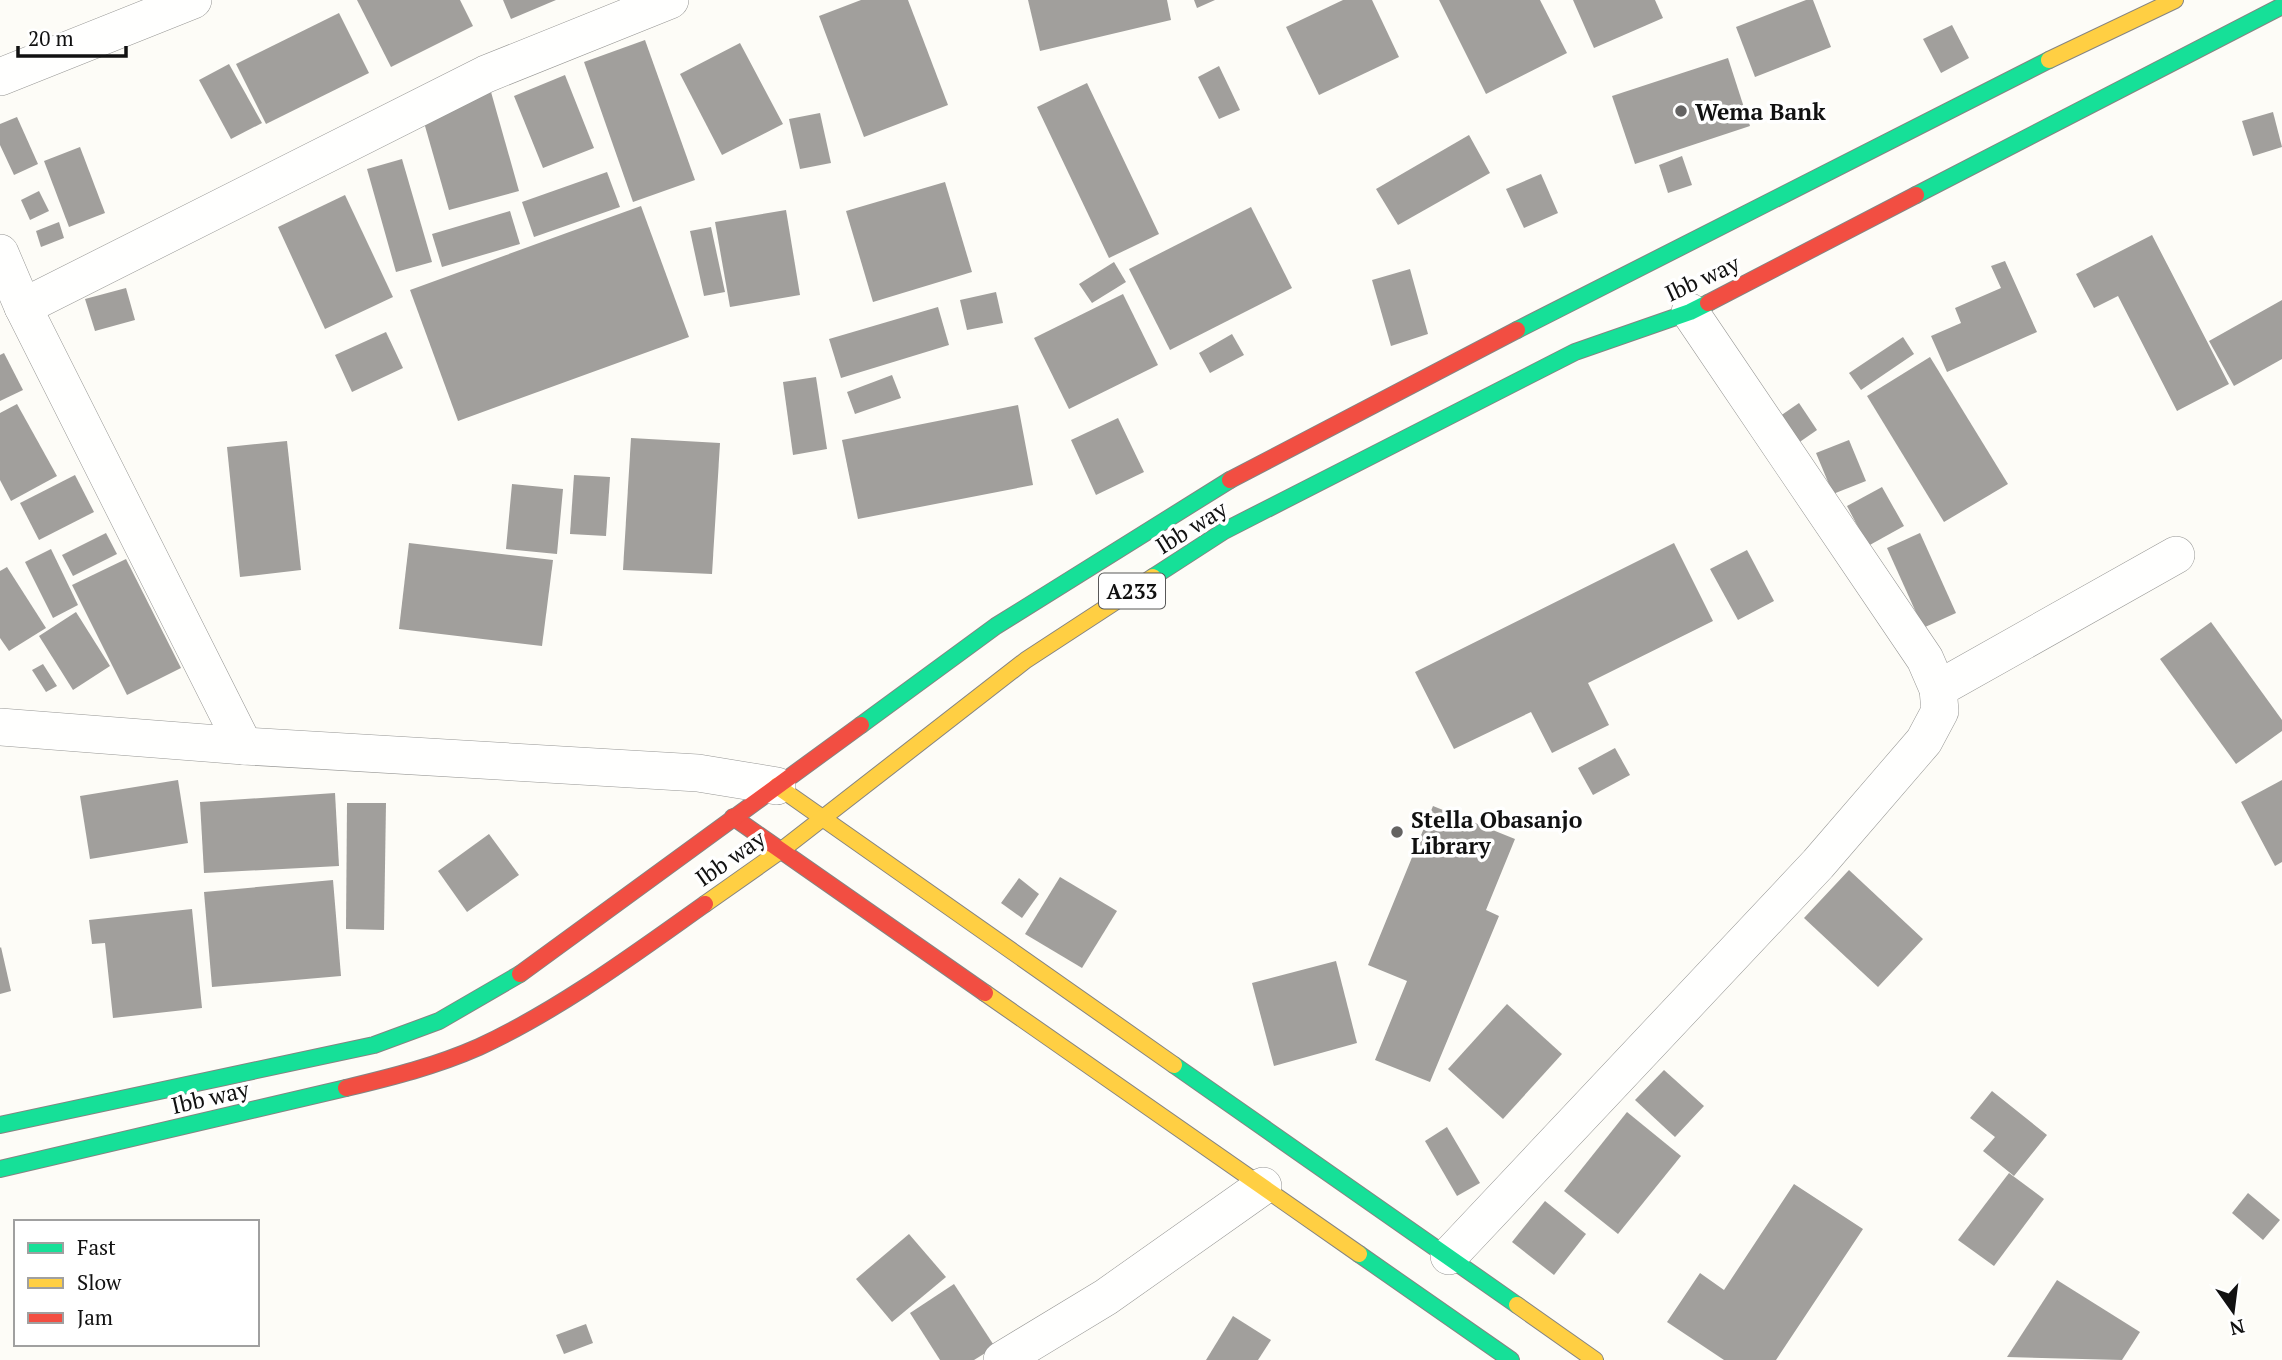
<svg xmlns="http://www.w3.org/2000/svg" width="2282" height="1360" font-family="'PT Serif',serif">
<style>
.building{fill:#a19f9c}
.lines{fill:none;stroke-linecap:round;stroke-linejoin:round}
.street-casing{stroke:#979795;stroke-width:38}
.fast-casing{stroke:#858482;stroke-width:18}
.slow-casing{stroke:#858482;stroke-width:18}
.jam-casing{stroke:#858482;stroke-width:18}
.street{stroke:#fffffe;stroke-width:37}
.fast{stroke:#16e098;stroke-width:16}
.slow{stroke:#ffcf43;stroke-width:16}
.jam{stroke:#f24e42;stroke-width:16}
.poi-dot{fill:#646362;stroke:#fff;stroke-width:2.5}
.labels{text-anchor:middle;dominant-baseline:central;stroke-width:7;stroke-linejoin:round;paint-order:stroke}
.shield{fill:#fff;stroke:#585858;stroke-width:2}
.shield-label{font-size:21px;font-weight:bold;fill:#111}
.poi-label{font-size:23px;font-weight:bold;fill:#111;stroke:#fff;text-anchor:start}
.street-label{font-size:23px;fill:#111;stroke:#fff}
</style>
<rect width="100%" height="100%" fill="#fdfcf7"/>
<!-- building -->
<g class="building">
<path d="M357,0H460L473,26L391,67Z"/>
<path d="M503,0H556L511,19Z"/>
<path d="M861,0H908L948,105L864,137L819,16Z"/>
<path d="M1028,0H1167L1171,20L1040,51Z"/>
<path d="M1194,0H1215L1197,8Z"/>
<path d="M1343,0H1372L1399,57L1319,95L1286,27Z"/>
<path d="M1439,0H1540L1567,53L1486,94Z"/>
<path d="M1573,0H1655L1663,18L1594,48Z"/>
<path d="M1806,0H1813L1831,47L1755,77L1736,27Z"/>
<path d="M339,13L369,73L266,124L236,64Z"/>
<path d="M1952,25L1969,58L1941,73L1923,39Z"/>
<path d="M645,40L695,180L633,202L584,62Z"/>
<path d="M740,43L783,124L722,155L680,74Z"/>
<path d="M1728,58L1750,126L1635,164L1612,96Z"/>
<path d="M229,64L262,123L231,139L199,80Z"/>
<path d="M1219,66L1240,110L1219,119L1198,77Z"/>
<path d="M565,75L594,148L543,168L514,96Z"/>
<path d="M1087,83L1159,234L1109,258L1037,107Z"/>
<path d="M491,92L519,191L449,210L421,112Z"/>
<path d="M2273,112L2282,147L2253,156L2242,121Z"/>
<path d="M820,113L831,163L800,169L789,119Z"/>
<path d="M17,117L38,164L14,175L0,145V124Z"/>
<path d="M1469,135L1490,173L1398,225L1376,189Z"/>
<path d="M80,147L105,213L69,227L44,161Z"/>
<path d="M1682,156L1692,185L1668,193L1659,165Z"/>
<path d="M402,159L432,262L396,272L367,169Z"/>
<path d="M607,172L620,207L534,237L522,202Z"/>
<path d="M1541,174L1558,213L1524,228L1506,189Z"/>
<path d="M945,182L972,272L873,302L846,211Z"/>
<path d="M39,191L49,211L30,220L21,200Z"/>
<path d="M345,195L393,297L325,329L278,227Z"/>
<path d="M641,206L689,337L458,421L410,290Z"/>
<path d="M1251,207L1292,288L1170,350L1129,269Z"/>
<path d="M786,210L800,295L730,307L715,222Z"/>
<path d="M510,211L520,244L442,267L432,234Z"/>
<path d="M59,222L64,238L41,247L36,231Z"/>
<path d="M711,227L725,292L704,296L690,231Z"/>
<path d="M2152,235L2229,384L2177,411L2118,296L2094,308L2076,274Z"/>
<path d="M2005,261L2037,332L1947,372L1931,336L1961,323L1955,308L2001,288L1991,266Z"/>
<path d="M1114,262L1126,282L1092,303L1079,284Z"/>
<path d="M1410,269L1428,334L1391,346L1372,280Z"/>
<path d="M126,288L135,320L95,331L85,299Z"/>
<path d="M996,292L1003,323L967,330L960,300Z"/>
<path d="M1123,294L1158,365L1069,409L1034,338Z"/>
<path d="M2282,300V359L2234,386L2209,341Z"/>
<path d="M938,307L949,345L841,378L829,339Z"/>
<path d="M386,332L403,368L352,392L335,355Z"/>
<path d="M1232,334L1244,355L1210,373L1199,353Z"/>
<path d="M1903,337L1914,354L1861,390L1849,373Z"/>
<path d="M4,353L23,390L0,401V355Z"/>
<path d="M1930,357L2008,484L1944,522L1867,396Z"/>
<path d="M892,375L901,398L855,414L847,392Z"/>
<path d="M816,377L827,449L793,455L783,382Z"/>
<path d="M1799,403L1817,430L1791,448L1773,421Z"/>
<path d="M17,404L57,476L11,501L0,480V413Z"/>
<path d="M1018,405L1033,485L858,519L842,440Z"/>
<path d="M1118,418L1144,472L1096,495L1071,440Z"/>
<path d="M631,438L720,443L712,574L623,570Z"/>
<path d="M1849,440L1866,481L1833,494L1816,453Z"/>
<path d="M287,441L301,570L240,577L227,447Z"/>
<path d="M75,475L94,512L39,540L20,503Z"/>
<path d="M574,475L610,477L606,536L570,534Z"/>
<path d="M512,484L563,489L557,554L506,549Z"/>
<path d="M1882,487L1904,526L1868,546L1847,506Z"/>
<path d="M106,533L117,554L73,576L62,555Z"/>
<path d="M1920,533L1956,613L1923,628L1887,548Z"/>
<path d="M409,543L553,560L542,646L399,629Z"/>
<path d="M1674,543L1713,621L1588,683L1609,725L1552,753L1531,712L1454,749L1415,672Z"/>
<path d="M51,549L78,605L53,618L25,562Z"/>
<path d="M1747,550L1774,601L1738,620L1710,569Z"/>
<path d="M126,559L181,668L127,695L72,585Z"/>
<path d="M7,567L46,628L9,651L0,638V571Z"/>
<path d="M76,612L110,666L73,690L39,636Z"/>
<path d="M2211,622L2282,720V731L2236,764L2160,659Z"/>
<path d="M43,664L57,686L46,692L32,670Z"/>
<path d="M1615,748L1630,775L1593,795L1578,768Z"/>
<path d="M178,780L188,843L90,859L80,796Z"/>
<path d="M2282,780V862L2275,866L2241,802Z"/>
<path d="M335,793L339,866L204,873L200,802Z"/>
<path d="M347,803H386L384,930L346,929Z"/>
<path d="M1433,806L1515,839L1486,910L1499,916L1430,1082L1375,1060L1407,981L1368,965Z"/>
<path d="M489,834L519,875L467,912L438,871Z"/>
<path d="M1849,870L1923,939L1878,987L1804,918Z"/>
<path d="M1060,877L1117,911L1082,968L1025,934Z"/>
<path d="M1019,878L1039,894L1022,918L1001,903Z"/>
<path d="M333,880L341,976L212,987L204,892Z"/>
<path d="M192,909L202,1008L113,1018L105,943L92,944L89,920Z"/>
<path d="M1,947L11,991L0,994V948Z"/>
<path d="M1336,961L1357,1043L1274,1066L1252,983Z"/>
<path d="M1507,1004L1562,1054L1503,1119L1448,1069Z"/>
<path d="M1664,1070L1704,1106L1675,1137L1635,1100Z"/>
<path d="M1992,1091L2047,1135L2014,1176L1983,1151L1995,1137L1970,1118Z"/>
<path d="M1627,1112L1681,1156L1618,1234L1564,1191Z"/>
<path d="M1447,1127L1480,1183L1457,1196L1425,1141Z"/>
<path d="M2009,1173L2044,1199L1994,1266L1958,1240Z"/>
<path d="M1794,1184L1863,1229L1776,1360H1724L1667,1322L1700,1273L1724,1290Z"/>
<path d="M2248,1193L2280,1220L2263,1240L2232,1213Z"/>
<path d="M1545,1201L1586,1234L1554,1275L1512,1242Z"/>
<path d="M909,1234L946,1277L892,1322L856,1279Z"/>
<path d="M2057,1280L2140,1332L2122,1360L2007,1357Z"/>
<path d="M954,1284L995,1347L974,1360H940L910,1313Z"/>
<path d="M1233,1316L1271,1340L1258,1360H1206Z"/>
<path d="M586,1324L593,1343L564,1354L556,1335Z"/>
</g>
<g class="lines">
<!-- street casing -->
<g class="street-casing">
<g id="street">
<path d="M0,77L193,0"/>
<path d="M0,253L23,307L244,746"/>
<path d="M23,307L486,74L670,0"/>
<path d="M1938,689L2176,555"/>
<path d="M0,727L244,746L698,773L777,786"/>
<path d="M1449,1256L1818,864L1924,741L1940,711L1938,689L1925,659L1690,312"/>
<path d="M1002,1360L1106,1297L1263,1186"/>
</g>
</g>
<!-- fast casing -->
<g class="fast-casing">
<g id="fast">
<path d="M1916,195L2282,6"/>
<path d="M1517,330L2049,60"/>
<path d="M1153,577L1224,531L1575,352L1690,312L1708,303"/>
<path d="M861,725L996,626L1230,480"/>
<path d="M1174,1065L1517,1305"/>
<path d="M0,1125L374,1045L439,1021L520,974"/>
<path d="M0,1169L346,1088"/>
<path d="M1359,1254L1511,1360"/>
</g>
</g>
<!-- slow casing -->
<g class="slow-casing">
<g id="slow">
<path d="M2049,60L2175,0"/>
<path d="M777,786L1174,1065"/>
<path d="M705,904L783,849L1026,660L1153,577"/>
<path d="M985,993L1359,1254"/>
<path d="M1517,1305L1595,1360"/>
</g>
</g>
<!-- jam casing -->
<g class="jam-casing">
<g id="jam">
<path d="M1708,303L1916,195"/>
<path d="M1230,480L1517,330"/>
<path d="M733,817L985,993"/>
<path d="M520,974L861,725"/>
<path d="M346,1088C392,1077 436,1066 479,1047C559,1010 633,955 705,904"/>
</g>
</g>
<!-- street -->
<use href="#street" class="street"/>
<!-- fast -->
<use href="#fast" class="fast"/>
<!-- slow -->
<use href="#slow" class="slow"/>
<!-- jam -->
<use href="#jam" class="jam"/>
</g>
<!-- markers -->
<g class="poi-dot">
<circle cx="1681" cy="111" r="7"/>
<circle cx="1397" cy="832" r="7"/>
</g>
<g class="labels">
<!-- shield labels -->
<rect class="shield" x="1099" y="573.5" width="66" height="35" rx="5"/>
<g class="shield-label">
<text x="1132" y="591">A233</text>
</g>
<!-- poi labels -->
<g class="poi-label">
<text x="1695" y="111">Wema Bank</text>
<text x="1411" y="819">Stella Obasanjo<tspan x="1411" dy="26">Library</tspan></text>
</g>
<!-- street labels -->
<g class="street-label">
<text transform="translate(1702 278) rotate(-25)">Ibb way</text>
<text transform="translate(1191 527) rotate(-32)">Ibb way</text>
<text transform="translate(730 858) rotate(-35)">Ibb way</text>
<text transform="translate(210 1097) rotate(-13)">Ibb way</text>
</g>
</g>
<!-- legend -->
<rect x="14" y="1220" width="245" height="126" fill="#ffffff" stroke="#a0a0a0" stroke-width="2"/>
<rect x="28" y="1243" width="35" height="10" fill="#16e098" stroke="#a0a0a0" stroke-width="2"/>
<text x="77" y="1255" font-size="21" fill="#111111">Fast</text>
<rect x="28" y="1278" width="35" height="10" fill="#ffcf43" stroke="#a0a0a0" stroke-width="2"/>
<text x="77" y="1290" font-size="21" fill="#111111">Slow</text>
<rect x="28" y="1313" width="35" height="10" fill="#f24e42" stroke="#a0a0a0" stroke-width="2"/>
<text x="77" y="1325" font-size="21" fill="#111111">Jam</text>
<!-- north arrow -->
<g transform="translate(2233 1311) rotate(166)" stroke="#ffffff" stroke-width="5" paint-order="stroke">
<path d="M0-5L12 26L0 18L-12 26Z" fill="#111111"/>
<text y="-10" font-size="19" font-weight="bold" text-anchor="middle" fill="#111111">N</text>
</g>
<!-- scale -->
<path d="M18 46v10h108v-10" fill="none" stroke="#111111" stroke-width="3.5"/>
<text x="28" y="46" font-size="21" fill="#111111" stroke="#ffffff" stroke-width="5" paint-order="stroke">20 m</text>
</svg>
